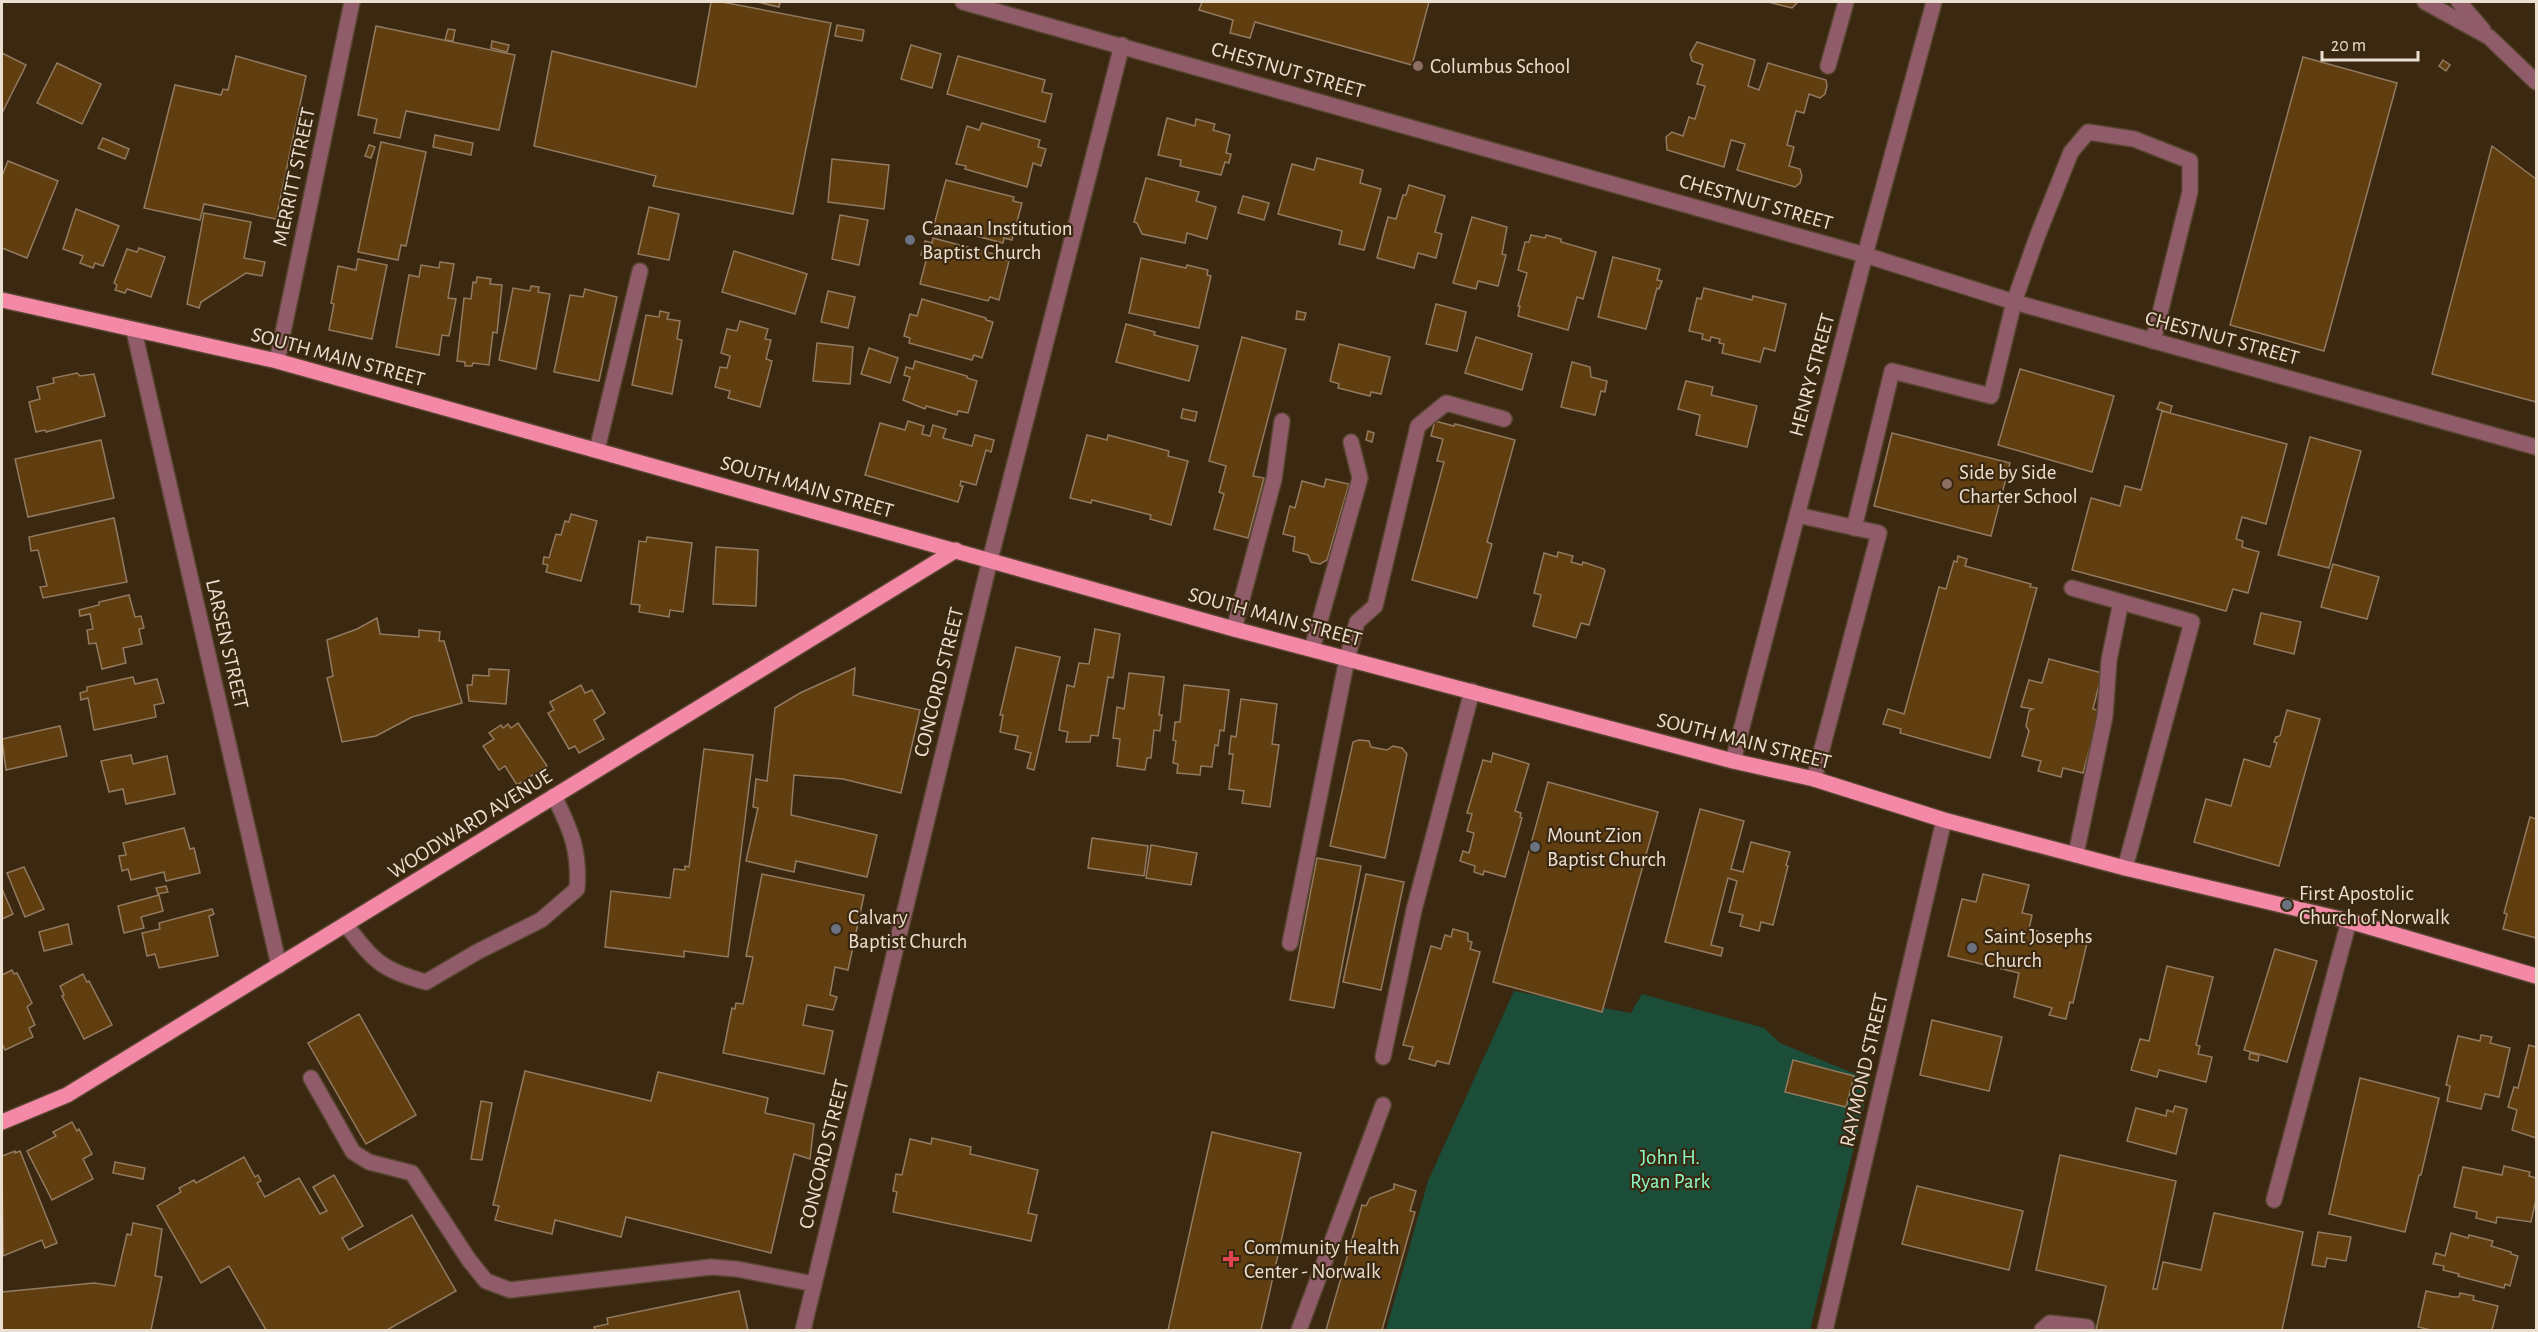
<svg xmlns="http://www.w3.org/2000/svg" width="2538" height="1332" font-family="'Alegreya Sans',sans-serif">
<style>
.green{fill:#1b4d38}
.building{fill:#613e10;stroke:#917a60;stroke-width:1.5}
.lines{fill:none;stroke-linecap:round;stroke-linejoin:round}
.minor-casing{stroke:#57452f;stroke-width:18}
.major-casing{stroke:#57452f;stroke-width:18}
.minor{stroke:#905c69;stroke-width:15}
.major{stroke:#f389a6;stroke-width:15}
.education-dot{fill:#8d6e63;stroke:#3b2810;stroke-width:2}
.worship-dot{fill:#6b7280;stroke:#3b2810;stroke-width:2}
.health-dot{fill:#e0444e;stroke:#3b2810;stroke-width:2}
.labels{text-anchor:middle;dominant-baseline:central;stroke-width:4.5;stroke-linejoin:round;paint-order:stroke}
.poi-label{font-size:21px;fill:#ebdfd1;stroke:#3b2810;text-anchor:start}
.street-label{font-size:21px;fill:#ebdfd1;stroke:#3b2810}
.park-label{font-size:21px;fill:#8bfbc9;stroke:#3b2810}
</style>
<rect width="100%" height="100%" fill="#3b2810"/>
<!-- green -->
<path class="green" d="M1514,991L1631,1013L1642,994L1764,1028L1780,1043L1870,1080L1810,1330H1386L1428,1181Z"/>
<!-- building -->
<g class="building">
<path d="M711,2H722L831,23L793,214L653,186L656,176L534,146L552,51L696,87Z"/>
<path d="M757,2H780L779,7Z"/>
<path d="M1202,2H1429L1412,65L1255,22L1250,38L1230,33L1233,20L1199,10Z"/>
<path d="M1768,2H1798L1792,8Z"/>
<path d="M837,25L864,30L862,41L835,36Z"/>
<path d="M376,26L515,55L499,130L406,111L400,138L374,133L377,119L358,115Z"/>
<path d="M448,29L455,30L453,41L445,40Z"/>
<path d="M492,41L509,45L507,52L491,48Z"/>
<path d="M1697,42L1755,60L1748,86L1759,90L1768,63L1826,80L1827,86L1825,94L1820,98L1809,94L1804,113L1796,111L1787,145L1794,147L1789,166L1800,169L1802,176L1800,183L1795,187L1737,170L1745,144L1731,140L1724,167L1667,150L1666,137L1672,132L1683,136L1689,117L1695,119L1705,86L1697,84L1703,65L1692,61L1690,54Z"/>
<path d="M911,45L941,54L932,88L901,79Z"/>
<path d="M2,53L26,65L2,113Z"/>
<path d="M236,56L306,76L276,219L204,204L200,220L144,208L175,85L221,95L223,89L228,90Z"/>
<path d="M958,56L1045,80L1042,92L1052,94L1045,122L947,94Z"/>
<path d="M2303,57L2397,83L2324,351L2230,325Z"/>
<path d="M2443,60L2450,65L2446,71L2439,66Z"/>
<path d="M57,63L101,84L82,124L37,103Z"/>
<path d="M1167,118L1195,126L1196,119L1215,124L1213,130L1230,135L1226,153L1231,154L1229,163L1225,162L1221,175L1180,166L1181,160L1158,155Z"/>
<path d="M982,123L1040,140L1038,147L1046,149L1041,166L1033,163L1027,187L965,169L966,166L956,164L967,126L979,130Z"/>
<path d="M435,135L473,143L471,155L433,147Z"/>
<path d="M103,138L129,149L125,159L98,148Z"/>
<path d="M381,142L426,152L406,246L401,245L398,260L358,252Z"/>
<path d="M369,145L375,147L371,158L365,156Z"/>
<path d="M2492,146L2536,179V402L2432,374Z"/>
<path d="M1317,158L1363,170L1360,183L1381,189L1364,250L1339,244L1342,231L1278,214L1292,164L1314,170Z"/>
<path d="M832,159L889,165L884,209L828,202Z"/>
<path d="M8,161L58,181L27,258L2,248V176Z"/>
<path d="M1146,178L1199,192L1196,201L1216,207L1207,239L1187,233L1185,243L1142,234L1137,223L1134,222Z"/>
<path d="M946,180L1014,197L1013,201L1022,203L1012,240L1004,238L1003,243L934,225Z"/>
<path d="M1409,185L1445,196L1435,232L1442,234L1436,258L1418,253L1414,268L1377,258L1388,217L1396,219L1403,195H1406Z"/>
<path d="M1243,196L1269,203L1264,220L1238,213Z"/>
<path d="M649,207L679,214L669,260L638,254Z"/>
<path d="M76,209L119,226L103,266L95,263L93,268L80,263L83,256L63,249Z"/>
<path d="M204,213L251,222L244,258L265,262L262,276L246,273L201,302L199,308L187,304Z"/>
<path d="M840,215L868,220L859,265L832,259Z"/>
<path d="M1472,217L1507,227L1502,254L1506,255L1498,286L1478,281L1476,289L1453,283Z"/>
<path d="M1531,235L1545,238L1546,235L1561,239V242L1596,252L1583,299L1577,297L1568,330L1518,316L1520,306H1518L1527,273L1518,270L1525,242H1529Z"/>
<path d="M933,238L998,255V258L1009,261L999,300L990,297L988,301L920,284L927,257L921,255L925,241L932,243Z"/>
<path d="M139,248L165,257L151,297L127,289L125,293L115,290L117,285L114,283L127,249L137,252Z"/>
<path d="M734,251L807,274L795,314L722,292Z"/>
<path d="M1613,257L1660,269L1657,280L1662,281L1659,289L1657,288L1646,329L1598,317Z"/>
<path d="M1141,258L1186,268L1187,265L1208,270L1207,275L1211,276L1199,328L1129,313Z"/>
<path d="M358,259L387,265L372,339L329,330L334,304L331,303L338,266L356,270Z"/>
<path d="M440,262L454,264L448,298L456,299L449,336L442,335L439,355L396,347L409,275L419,277L421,265L439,268Z"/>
<path d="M477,277L491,279L490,284L502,285L497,333L493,332L489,365L473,363L472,366H465V362L457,361L464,298L471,299L473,282L476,283Z"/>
<path d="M531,286L539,287L538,292L550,294L536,369L499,360L513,288L530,291Z"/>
<path d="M1704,288L1752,300L1753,296L1786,304L1775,351L1764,348L1760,362L1722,353L1724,344L1719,343L1720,339L1711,337L1710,341L1702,339L1703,334L1689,331L1697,298L1701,299Z"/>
<path d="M585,289L617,297L599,381L554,372L570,295L583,297Z"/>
<path d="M828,291L855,297L848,328L821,322Z"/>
<path d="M922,299L986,318V320L993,322L982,358L974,355L972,360L909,343L910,338L904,336L910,314L917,316Z"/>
<path d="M1436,304L1466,312L1457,351L1426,344Z"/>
<path d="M660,311L669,313L667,319L680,321L677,339L682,340L672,394L632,385L646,315L659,317Z"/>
<path d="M1297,311L1306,313L1304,320L1296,319Z"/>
<path d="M740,321L768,329L765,339L771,340L766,359L772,361L760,407L728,398L730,391L715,387L720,367L727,368L730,356L721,353L727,329L737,331Z"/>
<path d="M1126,324L1155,332L1154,335L1198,346L1189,381L1116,362Z"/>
<path d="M1242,337L1286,349L1253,476L1264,478L1248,538L1214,529L1224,494L1219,492L1226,466L1209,461Z"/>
<path d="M1476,337L1532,354L1522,390L1465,373Z"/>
<path d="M817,343L853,347L850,384L813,381Z"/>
<path d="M1339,344L1390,357L1381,394L1371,392L1370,396L1338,388L1339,384L1330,381Z"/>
<path d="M869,348L898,358L890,383L861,374Z"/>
<path d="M915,361L967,376V378L977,381L968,413L958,411L957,415L926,406L925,409L903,400L910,377L904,375L906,367L913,369Z"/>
<path d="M1572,362L1590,367L1591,377L1607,381L1605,392L1601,391L1595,415L1561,407Z"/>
<path d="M2020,369L2114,396L2092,472L1998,445Z"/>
<path d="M77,373L80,376L94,374L105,416L46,432L45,430L36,432L29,402L40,399L37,387L54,383L53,378Z"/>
<path d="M1686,381L1713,387L1711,395L1757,406L1747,447L1696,435L1700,415L1678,409Z"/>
<path d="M2160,402L2172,406L2170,413L2157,409Z"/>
<path d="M1183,409L1197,412L1195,421L1181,418Z"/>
<path d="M2162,411L2287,444L2266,524L2242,517L2236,539L2243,541L2242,547L2259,552L2248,593L2233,589L2226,611L2072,570L2091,498L2120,506L2125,486L2141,490Z"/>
<path d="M908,421L924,426L922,434L930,436L933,425L946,429L943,438L972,446L975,435L994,440L991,452L986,450L976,485L961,481L960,486H963L958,502L865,475L880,423L905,430Z"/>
<path d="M1435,421L1454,426L1455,424L1515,440L1487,542L1492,544L1477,598L1412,580L1444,462L1437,461L1443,439L1431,436Z"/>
<path d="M1368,431L1374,433L1372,442L1366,440Z"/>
<path d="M1892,433L2010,463L1991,536L1874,506Z"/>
<path d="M1087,435L1107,440L1108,435L1169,451L1168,456L1188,461L1171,525L1150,519L1151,515L1092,500L1091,503L1070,498Z"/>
<path d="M2310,437L2361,451L2329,568L2278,555Z"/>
<path d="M101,440L114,498L28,517L15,459Z"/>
<path d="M1326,479L1349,484L1327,560L1320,564L1311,562L1308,555L1293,551L1295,537L1283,534L1290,506L1295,508L1302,481L1324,487Z"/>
<path d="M571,514L597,521L581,581L546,572L548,565L543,564L544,557L549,558L556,534L561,535L565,521L569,522Z"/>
<path d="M114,518L127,582L43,598L40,587L47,586L38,550L31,551L29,537Z"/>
<path d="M647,537L692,543L683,612L670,610L669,617L639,612L640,605L631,604L639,541L646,542Z"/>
<path d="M716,547L758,550L756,606L713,604Z"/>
<path d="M1558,552L1573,556L1571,562L1582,565L1583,562L1604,569L1605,571L1589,625L1581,623L1576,638L1533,626L1541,595L1534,593L1544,553L1557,557Z"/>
<path d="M1958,556L1967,559L1965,566L2031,584L2030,587L2037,588L1990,758L1900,733L1901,729L1883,724L1888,709L1904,714L1939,587L1946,589L1954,561L1957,562Z"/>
<path d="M2333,564L2379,577L2367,619L2321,607Z"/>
<path d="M129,595L135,617L141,616L144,628L139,629L142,644L123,648L126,663L102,669L96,643L89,644L87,630L93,629L90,614L80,616L79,610L99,605V602Z"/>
<path d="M2261,613L2301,622L2294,654L2254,644Z"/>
<path d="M377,618L380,634L419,637V630L440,632L439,641H444L462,703L412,717L376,736L342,742L327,678L333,676L327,640L357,629Z"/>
<path d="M1095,629L1120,634L1113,678L1108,677L1098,736L1091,735L1090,742H1066L1068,732L1059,730L1067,685L1074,687L1079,663L1089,664Z"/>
<path d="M1016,647L1060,657L1034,770L1027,768L1031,753L1015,749L1018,736L1000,732L1003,715H1000Z"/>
<path d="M2049,659L2102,673L2093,709L2100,711L2083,773L2063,768L2061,777L2038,771L2041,761L2022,756L2029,731L2026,726L2029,711L2033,709L2021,707L2029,680L2042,683Z"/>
<path d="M855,668L853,695L920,710L901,793L843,779L794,775L791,815L877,835L867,877L796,861L794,872L746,861L758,808L753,807L756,779L767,781L775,708L800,693Z"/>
<path d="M489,669L509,670L506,704L469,701L467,685H472L473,675L489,676Z"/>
<path d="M1129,673L1164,677L1159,715H1162L1160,731L1154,730L1151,758H1147L1145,770L1117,766L1120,739L1113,738L1117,707L1124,709Z"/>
<path d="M133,677L135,684L157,679L164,703L154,705L156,717L94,730L88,698L81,700L80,693L87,691V687Z"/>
<path d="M581,685L585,693L592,690L605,713L594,720L604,739L579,753L575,746L569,749L548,713L554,710L550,702Z"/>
<path d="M1184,685L1229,690L1224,731L1220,730L1218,746L1215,745L1212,767L1201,766L1200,775L1177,773L1178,764L1173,763L1176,741L1173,740L1175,722H1180Z"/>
<path d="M1241,699L1277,704L1272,744L1279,745L1270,807L1242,803L1244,791L1229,789L1233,754H1229L1231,736L1236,737Z"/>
<path d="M2287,710L2320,719L2279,866L2194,842L2206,799L2231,806L2244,759L2270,767L2277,743L2274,742L2276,737L2280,736Z"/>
<path d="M518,723L547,766L517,785L505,766L499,770L483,746L494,739L489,733L501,725L503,728L508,724L511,728Z"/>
<path d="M60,726L67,756L6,770L2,739Z"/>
<path d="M1359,740L1369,741L1371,747L1387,750L1393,746L1402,748L1407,754L1385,858L1330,846L1353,742Z"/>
<path d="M704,749L753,755L728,957L684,951V957L605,947L611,891L670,898L674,869L685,870V866L689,867Z"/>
<path d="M1493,753L1529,764L1515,811L1521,813L1520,817L1522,818L1505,877L1484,871L1483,875L1474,872L1475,866L1460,861L1463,851L1469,853L1474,833L1467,831L1472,814L1467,813L1483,760L1491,762Z"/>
<path d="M131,755L133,764L167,756L175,794L126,804L123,789L109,792L101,761Z"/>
<path d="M1548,782L1658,812L1602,1012L1493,982Z"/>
<path d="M1700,809L1744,821L1731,869L1743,872L1751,842L1790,852L1786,865L1788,866L1773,925L1761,922L1759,931L1740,926L1743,915L1729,912L1737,881L1728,878L1711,945L1723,948L1721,956L1665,942Z"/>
<path d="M2530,817L2536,819V938L2503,929L2507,914L2504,913Z"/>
<path d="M184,828L190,849L194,848L200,873L166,881L164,872L131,880L128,869L122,871L119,856L126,855L123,843Z"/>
<path d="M1092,838L1148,846L1144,876L1088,868Z"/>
<path d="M1151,845L1197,853L1191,885L1146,878Z"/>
<path d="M1317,858L1361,866L1334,1008L1290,1000Z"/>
<path d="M24,867L44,909L25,917L7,873Z"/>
<path d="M762,874L864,895L848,970L835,967L830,995L837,997L833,1010L807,1005L803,1025L833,1031L824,1074L723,1053L732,1008L735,1009L736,1003L743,1004L753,957L746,956Z"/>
<path d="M1366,874L1404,882L1381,990L1343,982Z"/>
<path d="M1983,874L2029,885L2022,913L2032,915L2029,929L2087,943L2073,1003L2070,1002L2066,1019L2049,1015L2052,1008L2014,997L2019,973L1948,956L1962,899L1976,902Z"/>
<path d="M166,886L168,892L158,894L156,888Z"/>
<path d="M2,889L13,914L2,919Z"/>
<path d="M159,895L163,911L141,917L144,928L124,933L118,906Z"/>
<path d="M212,909L214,914L209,916L218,956L159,968L155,954L147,956L142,933L160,929L159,923Z"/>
<path d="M68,924L72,944L44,951L39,932Z"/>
<path d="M1453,929L1468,933V941L1472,942L1470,949L1480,952L1449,1064L1437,1061L1435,1066L1409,1059L1413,1047L1403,1045L1431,946L1441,949L1445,935L1451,937Z"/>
<path d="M2275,949L2317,961L2287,1062L2244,1050Z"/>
<path d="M2167,966L2213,977L2196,1045L2200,1046L2198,1054L2212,1057L2206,1082L2159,1070L2157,1077L2131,1070L2140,1039L2149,1041Z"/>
<path d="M12,970L14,974L17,973L32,1003L27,1007L35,1025L29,1028L33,1037L5,1050L2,1044V975Z"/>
<path d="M83,974L87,982L89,981L112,1025L84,1039L62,996L64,995L60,986Z"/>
<path d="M359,1014L416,1115L366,1144L308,1043Z"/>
<path d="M1932,1020L2002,1037L1989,1091L1920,1075Z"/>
<path d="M2481,1035L2492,1037L2490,1043L2510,1048L2499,1097L2485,1094L2481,1109L2447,1101L2450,1086L2446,1085L2458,1036L2480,1041Z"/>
<path d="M2529,1045L2536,1047V1138L2512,1130L2517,1110L2508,1107L2514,1087L2518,1088Z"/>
<path d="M2250,1053L2259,1055L2258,1061L2249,1059Z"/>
<path d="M1793,1060L1854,1076L1846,1107L1785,1092Z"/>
<path d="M525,1071L651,1101L658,1072L768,1098L765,1113L814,1124L810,1159L794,1154L771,1253L626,1217L621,1237L555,1220L552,1234L495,1220L499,1206L493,1205Z"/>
<path d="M2360,1078L2439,1098L2421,1175H2419L2405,1232L2329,1214Z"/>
<path d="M481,1101L492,1103L482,1160L471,1159Z"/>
<path d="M2175,1106L2187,1109L2176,1154L2127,1141L2136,1108L2166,1116L2167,1110L2173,1112Z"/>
<path d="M72,1122L77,1131L79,1129L92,1154L83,1159L93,1179L52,1200L27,1151L56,1136L53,1132Z"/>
<path d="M1212,1132L1301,1153L1261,1330H1168Z"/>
<path d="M932,1138L971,1147L970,1154L1038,1170L1028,1213L1037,1215L1031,1241L893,1212L897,1192L893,1191L896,1174L902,1175L910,1139L931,1144Z"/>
<path d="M15,1151V1153L20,1151L57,1243L45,1248L42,1240L3,1256L2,1156Z"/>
<path d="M2060,1155L2176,1181L2153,1289H2157L2163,1262L2201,1270L2214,1213L2303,1232L2282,1330H2096L2106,1286L2036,1270Z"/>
<path d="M244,1157L255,1177L258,1175L261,1181L257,1183L265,1197L299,1178L320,1214L327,1211L313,1187L334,1175L363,1226L342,1238L349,1250L412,1215L456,1291L387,1330H266L229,1266L201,1283L157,1206L181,1192L179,1188L194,1180L196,1183Z"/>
<path d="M115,1162L145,1168L143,1179L113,1173Z"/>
<path d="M2504,1166L2530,1172L2529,1176L2536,1178V1199L2531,1222L2497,1217L2496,1223L2476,1218L2477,1212L2454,1207L2463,1167L2502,1175Z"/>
<path d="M1394,1184L1416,1191L1410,1211L1415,1212L1382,1330H1326L1362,1205L1366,1206L1370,1198L1394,1189Z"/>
<path d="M1917,1186L2023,1211L2009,1270L1902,1244Z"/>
<path d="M133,1223L162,1229L155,1276L162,1277L151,1330H2V1292L94,1283L115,1286L127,1234L131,1235Z"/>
<path d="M2318,1232L2351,1237L2346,1261L2327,1258L2325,1267L2312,1265Z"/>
<path d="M2451,1233L2468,1238L2469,1235L2493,1241L2491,1246L2511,1252V1254L2518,1256L2510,1286L2505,1284L2504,1288L2458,1276L2459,1274L2443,1270L2444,1266L2433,1264L2436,1253L2445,1256Z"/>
<path d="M739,1291L748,1330H595L594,1327L608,1324L607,1318Z"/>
<path d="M2426,1291L2454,1297H2459L2460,1293L2474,1296L2473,1300L2498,1306L2492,1330H2431L2418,1327Z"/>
</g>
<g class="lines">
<!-- minor casing -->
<g class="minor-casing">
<g id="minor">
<path d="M963,2L1865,255L2014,302L2536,447"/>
<path d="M2425,2L2489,37L2536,82"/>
<path d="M2459,2L2483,30"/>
<path d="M1828,66L1846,2"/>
<path d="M134,331L279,966"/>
<path d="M277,361L352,2"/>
<path d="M597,450L640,271"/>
<path d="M1797,515L1879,533L1814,779"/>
<path d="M1854,528L1892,371L1991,396L2014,302L2037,237L2071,152L2088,132L2134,139L2190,161V192L2153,341"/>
<path d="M2072,588L2192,622L2125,868"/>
<path d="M1234,629L1274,479L1282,421"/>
<path d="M1312,649L1360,478L1351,442"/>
<path d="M1733,761L1865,255L1934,2"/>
<path d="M2076,854L2105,716L2109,660L2121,602"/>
<path d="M346,925C374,961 381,970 426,982L477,952L541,920L577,889C580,851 571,830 554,796"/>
<path d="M1290,943L1347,659L1357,622L1375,606L1418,426L1446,403L1504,419"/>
<path d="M1383,1057L1414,910L1472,691"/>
<path d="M311,1078L353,1152L369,1162L412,1173L469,1260L486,1281L510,1290L711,1267L737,1269L814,1284"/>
<path d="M2274,1200L2349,921"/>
<path d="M803,1330L990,560L1122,45"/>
<path d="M1299,1330L1383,1105"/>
<path d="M1825,1330L1944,820"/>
<path d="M2042,1330L2050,1323L2087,1327V1330"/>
</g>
</g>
<!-- major casing -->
<g class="major-casing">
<g id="major">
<path d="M2,300L277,361L1234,629L1733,761L1814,779L1944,820L2125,868L2349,921L2536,976"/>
<path d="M2,1122L67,1095L956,550"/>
</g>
</g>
<!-- minor -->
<use href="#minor" class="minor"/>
<!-- major -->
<use href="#major" class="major"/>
</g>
<!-- markers -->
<g class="education-dot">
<circle cx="1418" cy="66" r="6"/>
<circle cx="1947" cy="484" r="6"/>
</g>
<g class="worship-dot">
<circle cx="910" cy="240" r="6"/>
<circle cx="1535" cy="847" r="6"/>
<circle cx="2287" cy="905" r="6"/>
<circle cx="836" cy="929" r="6"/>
<circle cx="1972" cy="948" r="6"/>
</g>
<path class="health-dot" d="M1228 1250h6v6h6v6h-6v6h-6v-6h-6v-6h6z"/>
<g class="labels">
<!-- poi labels -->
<g class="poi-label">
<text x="1430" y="66">Columbus School</text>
<text x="922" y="228">Canaan Institution<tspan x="922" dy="24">Baptist Church</tspan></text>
<text x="1959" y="472">Side by Side<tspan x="1959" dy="24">Charter School</tspan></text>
<text x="1547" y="835">Mount Zion<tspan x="1547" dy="24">Baptist Church</tspan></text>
<text x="2299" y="893">First Apostolic<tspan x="2299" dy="24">Church of Norwalk</tspan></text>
<text x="848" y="917">Calvary<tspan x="848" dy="24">Baptist Church</tspan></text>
<text x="1984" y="936">Saint Josephs<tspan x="1984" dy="24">Church</tspan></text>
<text x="1244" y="1247">Community Health<tspan x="1244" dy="24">Center - Norwalk</tspan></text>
</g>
<!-- street labels -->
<g class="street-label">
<text transform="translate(1288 70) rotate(16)">CHESTNUT STREET</text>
<text transform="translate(294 177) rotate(-78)">MERRITT STREET</text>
<text transform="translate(1756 202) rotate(16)">CHESTNUT STREET</text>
<text transform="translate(2222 338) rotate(15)">CHESTNUT STREET</text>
<text transform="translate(338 357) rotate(15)">SOUTH MAIN STREET</text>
<text transform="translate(1812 375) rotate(-75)">HENRY STREET</text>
<text transform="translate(807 487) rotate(16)">SOUTH MAIN STREET</text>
<text transform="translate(1275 617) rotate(15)">SOUTH MAIN STREET</text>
<text transform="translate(227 644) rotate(77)">LARSEN STREET</text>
<text transform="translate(939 682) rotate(-76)">CONCORD STREET</text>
<text transform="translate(1744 741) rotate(14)">SOUTH MAIN STREET</text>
<text transform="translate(470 824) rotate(-32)">WOODWARD AVENUE</text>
<text transform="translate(1864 1070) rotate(-77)">RAYMOND STREET</text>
<text transform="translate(824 1154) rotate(-76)">CONCORD STREET</text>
</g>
<!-- park labels -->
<g class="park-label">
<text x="1670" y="1157">John H.<tspan x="1670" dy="24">Ryan Park</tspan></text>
</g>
</g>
<!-- border -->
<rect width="2538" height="1332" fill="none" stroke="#ebdfd1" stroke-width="6"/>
<!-- scale -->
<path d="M2322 51v9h96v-9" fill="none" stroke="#ebdfd1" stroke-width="3"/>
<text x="2331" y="51" font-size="18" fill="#ebdfd1" stroke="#3b2810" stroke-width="4.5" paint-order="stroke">20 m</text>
</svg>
